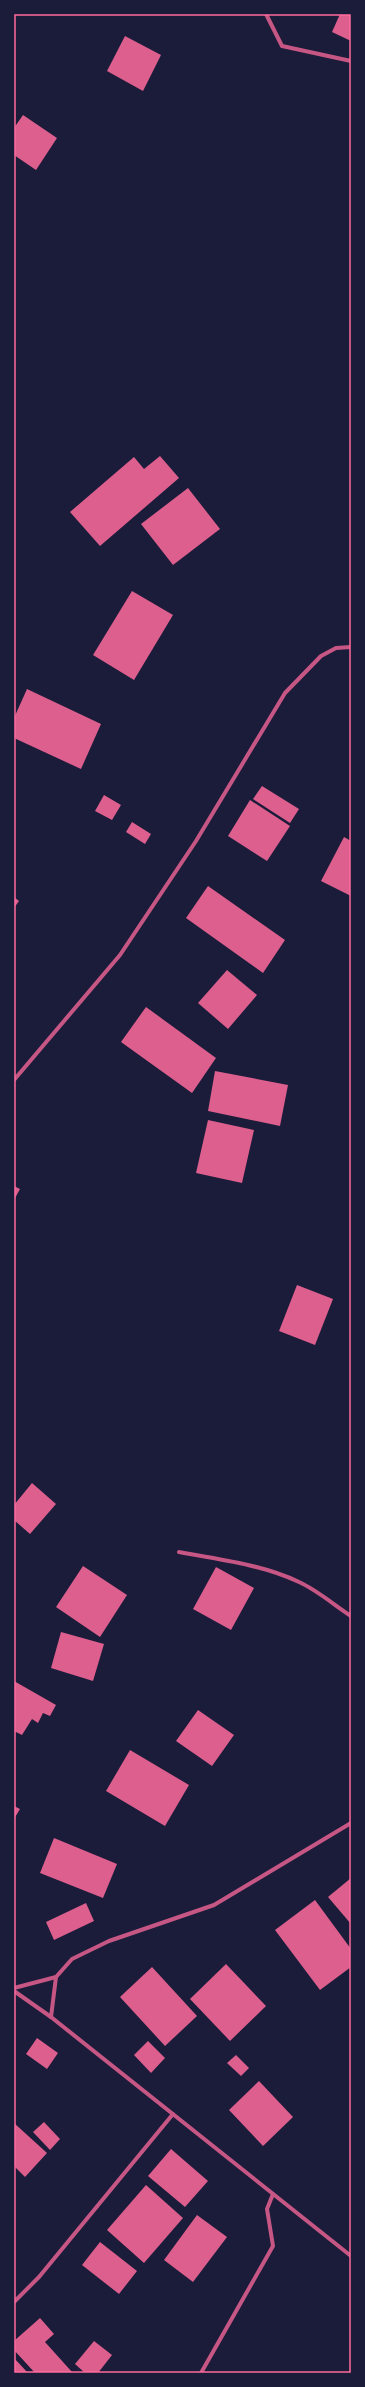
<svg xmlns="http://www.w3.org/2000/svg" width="365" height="2387" font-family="Figtree,sans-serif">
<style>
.building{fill:#dd5f8e}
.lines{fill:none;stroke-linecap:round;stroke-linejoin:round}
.minor{stroke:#c65784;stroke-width:4}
.neatline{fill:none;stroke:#ff6b9d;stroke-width:1.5}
</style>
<rect width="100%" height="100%" fill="#1b1b3a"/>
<!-- building -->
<g class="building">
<path d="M340,14H351V41L332,32Z"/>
<path d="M125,36L161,55L143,91L107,71Z"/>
<path d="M23,115L57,138L36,170L14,155V128Z"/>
<path d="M160,456L179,478L100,546L70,512L134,457L144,469Z"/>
<path d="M188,488L220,529L173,565L141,524Z"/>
<path d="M132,591L173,615L134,680L93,655Z"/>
<path d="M27,689L101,724L81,769L14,738V718Z"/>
<path d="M262,786L299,809L290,823L253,799Z"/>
<path d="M104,795L121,805L112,820L95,811Z"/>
<path d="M250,800L290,826L267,861L228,836Z"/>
<path d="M132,822L151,834L145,844L126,832Z"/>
<path d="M344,837L351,841V896L321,881Z"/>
<path d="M208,886L285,940L263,973L186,918Z"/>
<path d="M14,897L19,901L14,908Z"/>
<path d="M227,970L257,995L228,1029L198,1003Z"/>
<path d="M146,1007L216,1058L192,1093L121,1042Z"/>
<path d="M215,1071L288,1085L280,1126L208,1111Z"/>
<path d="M208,1120L254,1130L242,1183L196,1173Z"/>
<path d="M14,1186L20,1189L14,1200Z"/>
<path d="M297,1285L333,1299L315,1345L279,1331Z"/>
<path d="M32,1483L56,1504L30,1534L14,1520V1505Z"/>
<path d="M83,1566L127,1595L100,1637L56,1607Z"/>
<path d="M216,1567L254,1588L231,1630L193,1609Z"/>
<path d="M61,1632L104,1644L93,1681L51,1668Z"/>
<path d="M14,1681L56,1705L50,1716L43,1713L38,1723L32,1719L22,1735L14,1731Z"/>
<path d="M198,1710L234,1735L212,1766L176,1741Z"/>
<path d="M130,1750L189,1785L165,1826L106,1791Z"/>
<path d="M14,1806L20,1809L14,1819Z"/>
<path d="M54,1838L117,1864L103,1898L40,1873Z"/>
<path d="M351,1878V1924L328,1897Z"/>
<path d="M315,1900L351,1949V1967L320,1990L275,1930Z"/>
<path d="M86,1903L94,1921L54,1940L46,1922Z"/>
<path d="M226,1964L266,2006L230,2041L190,1999Z"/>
<path d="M152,1967L197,2016L165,2046L120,1997Z"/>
<path d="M37,2038L58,2053L47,2069L26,2054Z"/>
<path d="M148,2041L165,2058L151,2073L134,2055Z"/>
<path d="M236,2055L249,2068L241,2076L227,2063Z"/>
<path d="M259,2081L293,2117L263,2146L229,2110Z"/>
<path d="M44,2122L60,2139L50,2150L33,2132Z"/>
<path d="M14,2123L47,2153L25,2177L14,2166Z"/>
<path d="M171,2149L208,2181L185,2207L148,2176Z"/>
<path d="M146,2185L183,2218L144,2263L107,2230Z"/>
<path d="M197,2215L227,2237L193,2282L164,2260Z"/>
<path d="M100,2242L137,2271L119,2294L82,2265Z"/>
<path d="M40,2318L54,2334L45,2342L72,2372L71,2373H35L14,2350V2341Z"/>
<path d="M94,2341L112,2355L98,2373H85L75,2364Z"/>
<path d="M14,2358L28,2373H14Z"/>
</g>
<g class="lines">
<!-- minor -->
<g class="minor">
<path d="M266,14L282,46L351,61"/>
<path d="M14,1080L120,955L196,841L285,693L321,656L336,648L351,647"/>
<path d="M179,1552C220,1560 261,1564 299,1582C317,1590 334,1605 351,1616"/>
<path d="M14,1988L56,1977"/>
<path d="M14,1991L51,2017L351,2256"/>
<path d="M51,2017L56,1977L72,1959L109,1941L214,1905L351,1823"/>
<path d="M14,2302L39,2277L173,2114"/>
<path d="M201,2373L273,2246L267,2209L273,2194"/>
</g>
</g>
<!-- border -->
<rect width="365" height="2387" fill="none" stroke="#1b1b3a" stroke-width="30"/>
<rect x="15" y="15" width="335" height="2357" class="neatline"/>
</svg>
